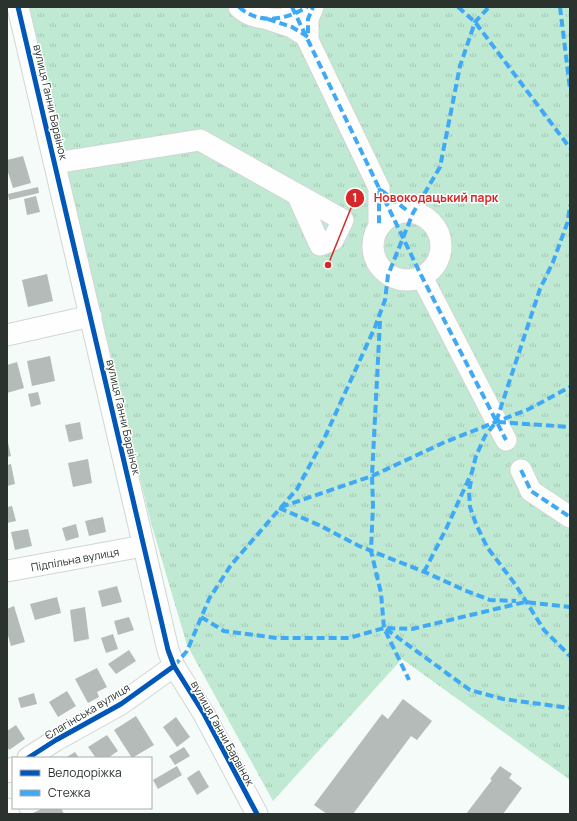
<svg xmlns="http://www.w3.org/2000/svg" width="577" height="821" font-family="Manrope,sans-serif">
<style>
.park{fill:url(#park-tufts)}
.building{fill:#b5bbb8}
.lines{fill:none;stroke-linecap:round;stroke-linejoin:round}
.minor-casing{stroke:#d0d7d3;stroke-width:23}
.minor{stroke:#fefefe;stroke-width:21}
.quiet{stroke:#3fa9f5;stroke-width:4;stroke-dasharray:8 4;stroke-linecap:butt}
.cycleway-casing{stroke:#fff;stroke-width:8}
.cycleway{stroke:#0057b8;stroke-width:5}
.labels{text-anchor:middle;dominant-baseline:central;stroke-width:3;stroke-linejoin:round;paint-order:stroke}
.street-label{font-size:11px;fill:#2b332e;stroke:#fff}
.leader{fill:none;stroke:#d62828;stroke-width:1.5}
.callout-dot{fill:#d62828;stroke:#fff;stroke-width:1.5}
.mark-label{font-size:12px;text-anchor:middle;font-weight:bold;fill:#fff}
.callout-label{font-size:12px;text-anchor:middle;font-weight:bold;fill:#d62828;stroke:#fff;stroke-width:3;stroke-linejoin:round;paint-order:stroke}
</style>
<defs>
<pattern id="park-tufts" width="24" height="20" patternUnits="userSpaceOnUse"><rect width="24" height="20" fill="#bfe9d2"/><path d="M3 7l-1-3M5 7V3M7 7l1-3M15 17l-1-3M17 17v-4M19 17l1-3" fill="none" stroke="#a4c8b5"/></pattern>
</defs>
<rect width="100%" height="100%" fill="#f5fbf8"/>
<!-- park -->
<path class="park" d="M23,7H570V780L402,659L273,801L187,645L151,523Z"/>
<!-- building -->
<g class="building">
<path d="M23,156L31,183L13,188L7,169V160Z"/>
<path d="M38,187L39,193L9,200L8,194Z"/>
<path d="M36,196L40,212L27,215L24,199Z"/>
<path d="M47,274L53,301L28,307L22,280Z"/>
<path d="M50,356L55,381L32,386L27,361Z"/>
<path d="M17,362L24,388L7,393V365Z"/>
<path d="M38,392L41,404L31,407L28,394Z"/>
<path d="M80,422L83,439L69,442L65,425Z"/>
<path d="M7,438L11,456L7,457Z"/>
<path d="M88,459L92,483L73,487L68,463Z"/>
<path d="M11,464L15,484L7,486V465Z"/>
<path d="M12,506L16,521L7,523V507Z"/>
<path d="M103,517L106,532L89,536L85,521Z"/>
<path d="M76,524L79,537L66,541L62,528Z"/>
<path d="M28,529L32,546L15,550L11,532Z"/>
<path d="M117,586L122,602L102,607L98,591Z"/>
<path d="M57,597L61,613L35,620L30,604Z"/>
<path d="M14,606L25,642L11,646L7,632V609Z"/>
<path d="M85,607L89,639L74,642L70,610Z"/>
<path d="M129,617L134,630L118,635L114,621Z"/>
<path d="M113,634L118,649L106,653L101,638Z"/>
<path d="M129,650L136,661L116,674L108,664Z"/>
<path d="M97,668L107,687L97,692L99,697L88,703L75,679Z"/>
<path d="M67,691L76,706L58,717L49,702Z"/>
<path d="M34,693L37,704L21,708L18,698Z"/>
<path d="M403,699L432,721L417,740L411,736L353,814H327L314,805L382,714L388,719Z"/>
<path d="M136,716L154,745L132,758L114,730Z"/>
<path d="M176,717L190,737L177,747L163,727Z"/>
<path d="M16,725L25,739L9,750L7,746V731Z"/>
<path d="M107,735L118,751L108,758H96L88,747Z"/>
<path d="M184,747L190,756L175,765L169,756Z"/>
<path d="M75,752L79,758H65Z"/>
<path d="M177,766L182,775L158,789L153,780Z"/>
<path d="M500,766L512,774L509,778L522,788L503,814H466L492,780L490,779Z"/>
<path d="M199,770L209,787L197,795L187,778Z"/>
<path d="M43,808H61L64,814H31Z"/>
</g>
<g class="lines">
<!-- minor casing -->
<g class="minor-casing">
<g id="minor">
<path d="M18,7L168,650L174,666L204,714L257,814"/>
<path d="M239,7C250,18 266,19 281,19"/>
<path d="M292,7L379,188V227"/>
<path d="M268,19L292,27L308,37V19L313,7"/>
<path d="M55,163L200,140L343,220L333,240L320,245L297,194"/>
<circle cx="407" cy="246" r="34"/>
<path d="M422,277L506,440"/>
<path d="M7,335L91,316"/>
<path d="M521,470L531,491L570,517"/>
<path id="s1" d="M7,571L143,546"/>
<path d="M28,758L56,740L121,704L174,666"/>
<path d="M7,772L13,768"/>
<path d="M7,809L9,814"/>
</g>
</g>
<!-- minor -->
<use href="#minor" class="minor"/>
<!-- quiet -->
<g class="quiet">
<path d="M239,7C259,25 286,20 307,7"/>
<path d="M292,7L379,188V227"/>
<path d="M458,7L475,22L570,148"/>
<path d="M560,7L570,89"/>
<path d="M268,19L292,27L308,37V19L313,7"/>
<path d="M379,188L420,273L506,440"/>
<path d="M381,190L409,212"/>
<path d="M380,321L372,476L373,505L371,551L381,593L384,628L409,680"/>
<path d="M498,422L570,427"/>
<path d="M521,470L531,491L570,517"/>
<path d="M471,481L469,491L470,507L476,524L487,547L515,584L544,630L570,656"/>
<path d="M281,507L372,476L445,442L529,409L570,387"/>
<path d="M279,508L319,525L359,546L427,573L464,590L490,600L516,601"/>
<path d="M424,572L446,529L472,472L476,456L485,436L496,422L540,289L553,262L568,221L570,205"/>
<path d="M201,617L224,631L277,638H349L384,628L412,629L525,602L570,607"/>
<path d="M386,629L470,690L503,699L570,708"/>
<path d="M174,666L187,651L209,599L231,565L297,489L324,439L375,327L385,300L388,275L413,213L440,167L460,66L475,22L489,7"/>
</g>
<!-- cycleway casing -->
<g class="cycleway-casing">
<g id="cycleway">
<path d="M18,7L168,650L174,666L204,714L257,814"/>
<path d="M28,758L56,740L121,704L174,666"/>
</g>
</g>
<!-- cycleway -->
<use href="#cycleway" class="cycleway"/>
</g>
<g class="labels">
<!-- street labels -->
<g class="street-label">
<text transform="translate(51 102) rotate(77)">вулиця Ганни Барвінок</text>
<text transform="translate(124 417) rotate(77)">вулиця Ганни Барвінок</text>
<text stroke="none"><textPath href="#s1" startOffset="69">Підпільна вулиця</textPath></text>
<text transform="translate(87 711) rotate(-31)">Єлагінська вулиця</text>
<text transform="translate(223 733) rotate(61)">вулиця Ганни Барвінок</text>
</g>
</g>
<!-- callouts -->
<path class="leader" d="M328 265L355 198"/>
<g class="callout-dot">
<circle cx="328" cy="265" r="4"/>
<circle cx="355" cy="198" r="10"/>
</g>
<g class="mark-label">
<text x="355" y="202">1</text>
</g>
<g class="callout-label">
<text x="436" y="202">Новокодацький парк</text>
</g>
<!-- border -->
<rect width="577" height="821" fill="none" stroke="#2b332e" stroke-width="16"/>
<!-- legend -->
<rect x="12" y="757" width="140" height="52" fill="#ffffff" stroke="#aaadab"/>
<rect x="20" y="770" width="20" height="6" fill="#0057b8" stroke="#aaadab"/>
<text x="48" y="777" font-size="12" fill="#2b332e">Велодоріжка</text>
<rect x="20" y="790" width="20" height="6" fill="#3fa9f5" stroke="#aaadab"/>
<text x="48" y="797" font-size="12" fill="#2b332e">Стежка</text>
</svg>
